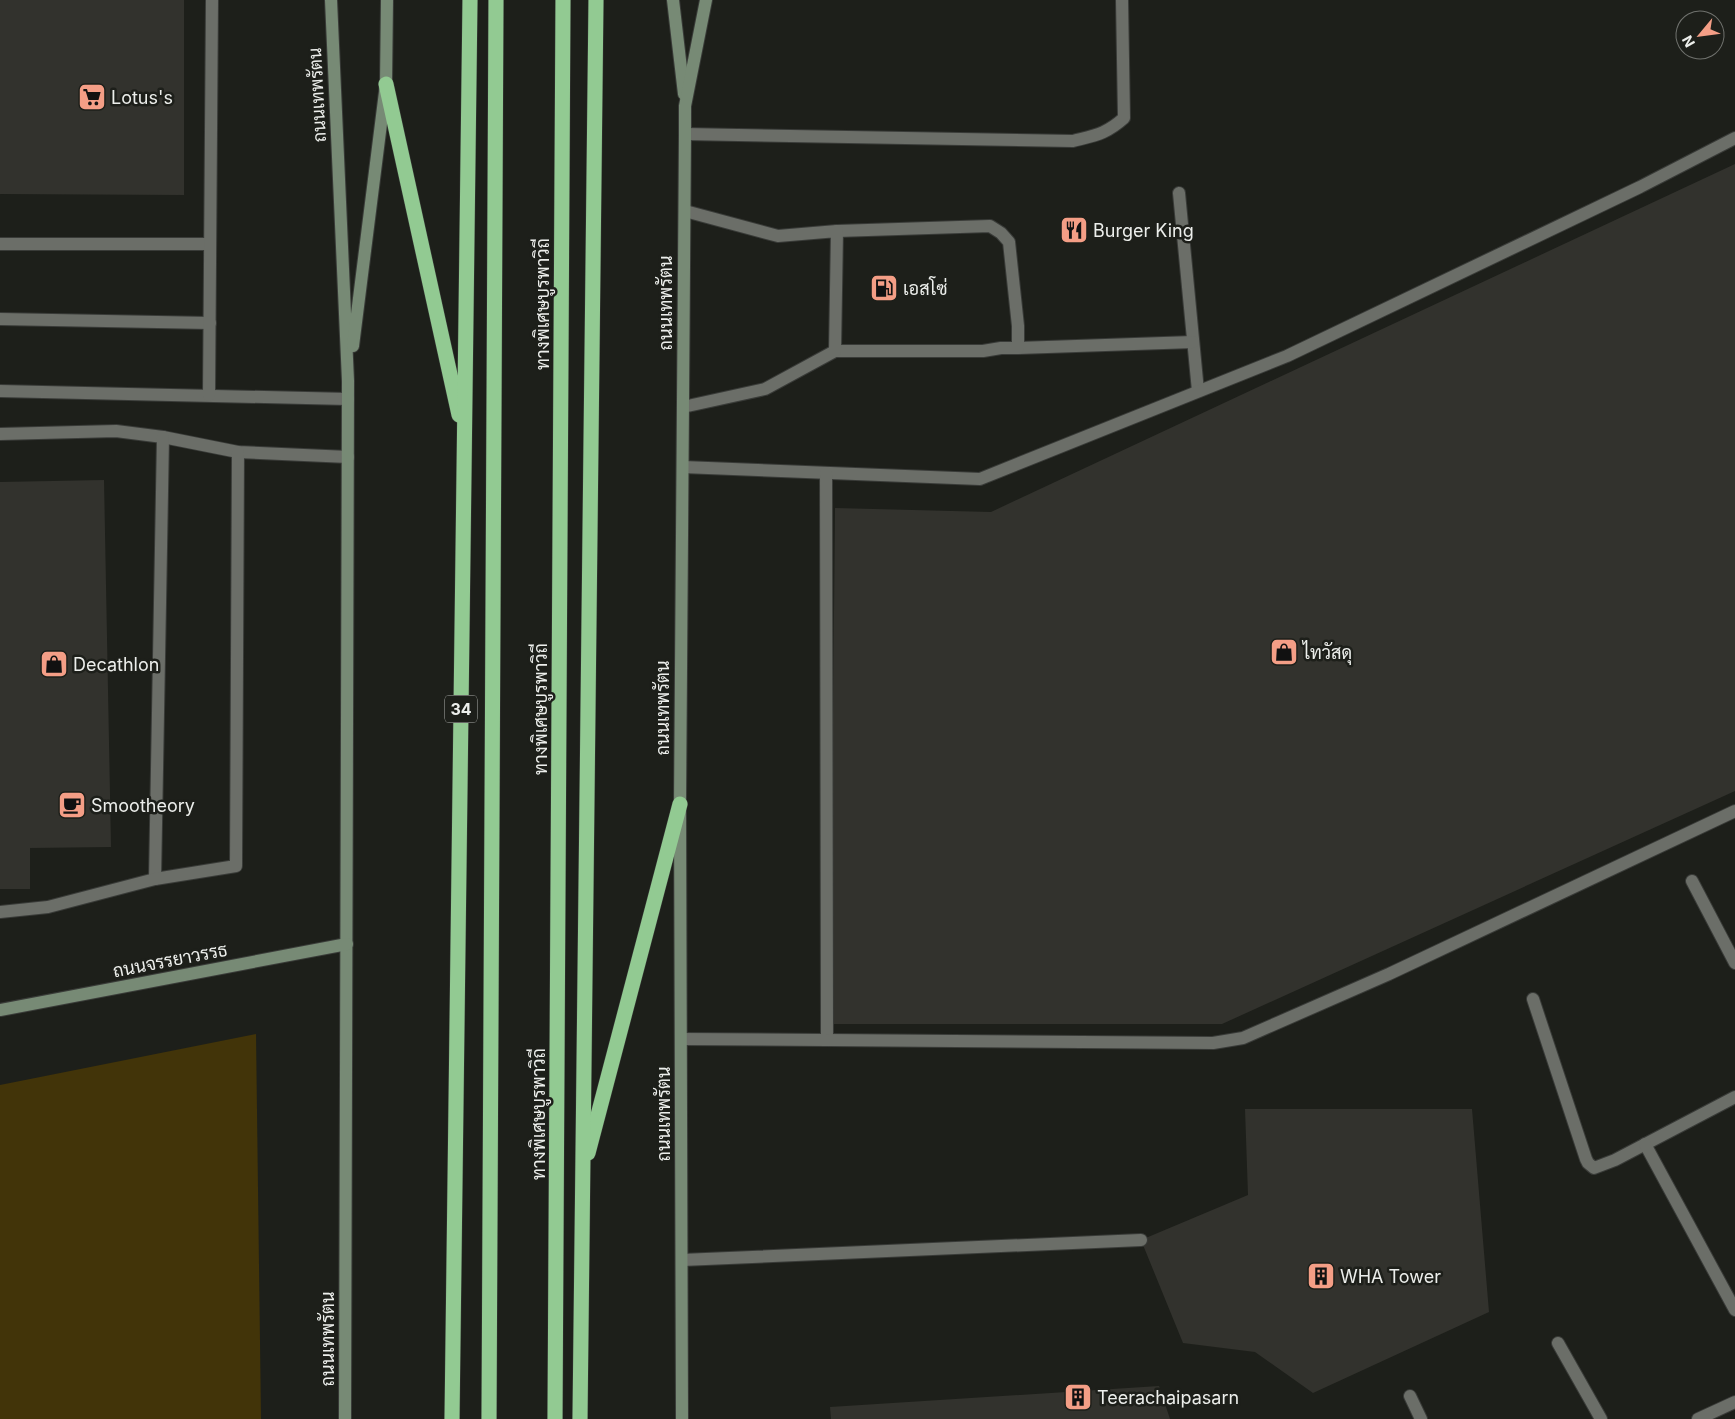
<svg xmlns="http://www.w3.org/2000/svg" width="1735" height="1419" font-family="Inter,Sarabun,sans-serif">
<style>
.green{fill:#423409}
.building{fill:#32322d}
.lines{fill:none;stroke-linecap:round;stroke-linejoin:round}
.lane-casing{stroke:#393b38;stroke-width:14}
.street-casing{stroke:#393b38;stroke-width:14}
.secondary-casing{stroke:#393b38;stroke-width:14}
.highway-casing{stroke:#393b38;stroke-width:16}
.lane{stroke:#6b6e68;stroke-width:12}
.street{stroke:#6b6e68;stroke-width:12}
.secondary{stroke:#778a75;stroke-width:12}
.highway{stroke:#92ca92;stroke-width:15}
.labels{text-anchor:middle;dominant-baseline:central;stroke-width:5;stroke-linejoin:round;paint-order:stroke}
.shield{fill:#1d1f1a;stroke:#aeb0ac;stroke-width:1}
.shield-label{font-size:16px;font-weight:bold;fill:#eceeeb}
.street-label{font-size:18px;fill:#eceeeb;stroke:#1d1f1a}
.poi-label{font-size:18px;fill:#eceeeb;stroke:#1d1f1a;text-anchor:start}
</style>
<rect width="100%" height="100%" fill="#1d1f1a"/>
<!-- green -->
<path class="green" d="M256,1034L261,1419H0V1085Z"/>
<!-- building -->
<g class="building">
<path d="M0,0H184V195L0,194Z"/>
<path d="M1735,164V791L1222,1024H830L835,508L991,512Z"/>
<path d="M104,480L111,847L30,848V889H0V482Z"/>
<path d="M1245,1109H1472L1489,1312L1313,1393L1255,1352L1183,1343L1141,1240L1248,1195Z"/>
<path d="M1159,1386L1170,1419H831L830,1407Z"/>
</g>
<g class="lines">
<!-- lane casing -->
<g class="lane-casing">
<g id="lane">
<path d="M685,134L1073,141C1096,135 1106,134 1124,118L1122,0"/>
<path d="M1179,193L1198,391"/>
<path d="M0,244H210"/>
<path d="M0,319L210,323"/>
<path d="M1018,348L1193,342"/>
<path d="M835,351H983L1001,348H1018V326L1009,242L1001,233L990,226L837,231"/>
<path d="M0,391L348,399"/>
<path d="M209,395L212,0"/>
<path d="M683,407L765,389L835,351L837,231L778,236L685,211"/>
<path d="M0,434L116,431L163,437L238,452L348,457"/>
<path d="M683,467L980,479L1287,356L1640,187L1735,138"/>
<path d="M826,473L827,1040"/>
<path d="M155,879L163,437"/>
<path d="M0,912L48,907L155,879L236,866L238,452"/>
<path d="M681,1039L1213,1043L1243,1038L1389,974L1735,811"/>
<path d="M682,1260L1141,1240"/>
</g>
</g>
<!-- street casing -->
<g class="street-casing">
<g id="street">
<path d="M1692,881L1735,963"/>
<path d="M1533,999L1586,1159L1588,1163L1594,1168L1615,1160L1735,1097"/>
<path d="M1645,1144L1735,1310"/>
<path d="M1558,1343L1601,1419"/>
<path d="M1410,1396L1421,1419"/>
<path d="M1698,1419L1735,1402"/>
</g>
</g>
<!-- secondary casing -->
<g class="secondary-casing">
<g id="secondary">
<path d="M331,0L348,381L345,1419"/>
<path d="M673,0L684,94"/>
<path d="M353,346L386,84L387,0"/>
<path d="M0,1010L347,944"/>
<path d="M682,1419L680,804L685,134V106L706,0"/>
</g>
</g>
<!-- highway casing -->
<g class="highway-casing">
<g id="highway">
<path d="M386,84L459,415"/>
<path d="M588,1153L680,804"/>
<path d="M452,1419L470,0"/>
<path d="M489,1419L496,0"/>
<path d="M555,1419L563,0"/>
<path d="M580,1419L596,0"/>
</g>
</g>
<!-- lane -->
<use href="#lane" class="lane"/>
<!-- street -->
<use href="#street" class="street"/>
<!-- secondary -->
<use href="#secondary" class="secondary"/>
<!-- highway -->
<use href="#highway" class="highway"/>
</g>
<!-- icons -->
<defs>
<g id="supermarket-square" transform="scale(1.4375)"><rect x="-9" y="-9" width="18" height="18" rx="4" fill="#f49e86" stroke="#1d1f1a"/><path d="M-6-5.5h2.5l.6 2H6L4.5 2H-2.5L-4.4-4H-6ZM-1.5 3.2a1.3 1.3 0 1 0 .1 0ZM3 3.2a1.3 1.3 0 1 0 .1 0Z" fill="#111"/></g>
<g id="restaurant-square" transform="scale(1.4375)"><rect x="-9" y="-9" width="18" height="18" rx="4" fill="#f49e86" stroke="#1d1f1a"/><path d="M-5-6h1v4h1v-4h1v4h1v-4h1v5L-1.5 .5V6h-2V.5L-5-1ZM5-6V6H3V1.5H1.5Q1.5-4 5-6Z" fill="#111"/></g>
<g id="fuel-square" transform="scale(1.4375)"><rect x="-9" y="-9" width="18" height="18" rx="4" fill="#f49e86" stroke="#1d1f1a"/><path d="M-5.5-6h7V0h2V4h1.3V-2.5L3-4.5l.8-.8L6-3V5H2.5V1h-1V6h-7ZM-4.2-4.7v3.2H.2V-4.7Z" fill="#111"/></g>
<g id="shop-square" transform="scale(1.4375)"><rect x="-9" y="-9" width="18" height="18" rx="4" fill="#f49e86" stroke="#1d1f1a"/><path d="M-5-2.5h2.3a2.7 3.5 0 0 1 5.4 0H5L5.5 6h-11ZM-1.5-2.5h3a1.5 2.3 0 0 0-3 0Z" fill="#111"/></g>
<g id="cafe-square" transform="scale(1.4375)"><rect x="-9" y="-9" width="18" height="18" rx="4" fill="#f49e86" stroke="#1d1f1a"/><path d="M-5.5-4.5H6V0H3Q3 3.5 0 3.5H-2.5Q-5.5 3.5-5.5 0ZM3-3.2v2h1.7v-2ZM-6 4.5H4V6H-6Z" fill="#111"/></g>
<g id="building-square" transform="scale(1.4375)"><rect x="-9" y="-9" width="18" height="18" rx="4" fill="#f49e86" stroke="#1d1f1a"/><path d="M-4-6H4V6H1V3H-1V6H-4ZM-2.5-4.3h1.7v1.8h-1.7ZM.8-4.3h1.7v1.8H.8ZM-2.5-1h1.7V.8h-1.7ZM.8-1h1.7V.8H.8Z" fill="#111"/></g>
</defs>
<g fill-rule="evenodd">
<use href="#supermarket-square" x="92" y="97"/>
<use href="#restaurant-square" x="1074" y="230"/>
<use href="#fuel-square" x="884" y="288"/>
<use href="#shop-square" x="1284" y="652"/>
<use href="#shop-square" x="54" y="664"/>
<use href="#cafe-square" x="72" y="805"/>
<use href="#building-square" x="1321" y="1276"/>
<use href="#building-square" x="1078" y="1397"/>
</g>
<g class="labels">
<!-- shield labels -->
<rect class="shield" x="445" y="695.5" width="32" height="27" rx="4"/>
<g class="shield-label">
<text x="461" y="709">34</text>
</g>
<!-- street labels -->
<g class="street-label">
<text transform="translate(317 95) rotate(-93)">ถนนเทพรัตน</text>
<text transform="translate(665 303) rotate(-90)">ถนนเทพรัตน</text>
<text transform="translate(542 304) rotate(-90)">ทางพิเศษบูรพาวิถี</text>
<text transform="translate(662 708) rotate(-90)">ถนนเทพรัตน</text>
<text transform="translate(540 709) rotate(-90)">ทางพิเศษบูรพาวิถี</text>
<text transform="translate(170 960) rotate(-11)">ถนนจรรยาวรรธ</text>
<text transform="translate(538 1114) rotate(-90)">ทางพิเศษบูรพาวิถี</text>
<text transform="translate(663 1114) rotate(-90)">ถนนเทพรัตน</text>
<text transform="translate(327 1339) rotate(-90)">ถนนเทพรัตน</text>
</g>
<!-- poi labels -->
<g class="poi-label">
<text x="111" y="97">Lotus's</text>
<text x="1093" y="230">Burger King</text>
<text x="903" y="288">เอสโซ่</text>
<text x="1303" y="652">ไทวัสดุ</text>
<text x="73" y="664">Decathlon</text>
<text x="91" y="805">Smootheory</text>
<text x="1340" y="1276">WHA Tower</text>
<text x="1097" y="1397">Teerachaipasarn</text>
</g>
</g>
<!-- north arrow -->
<g transform="translate(1700 35) rotate(241)"><circle r="24" fill="#1d1f1a" stroke="#70726e"/>
<path d="M0-4L9 19L0 12L-9 19Z" fill="#f49e86"/>
<text y="-8" font-size="14" font-weight="bold" text-anchor="middle" fill="#eceeeb">N</text>
</g>
</svg>
